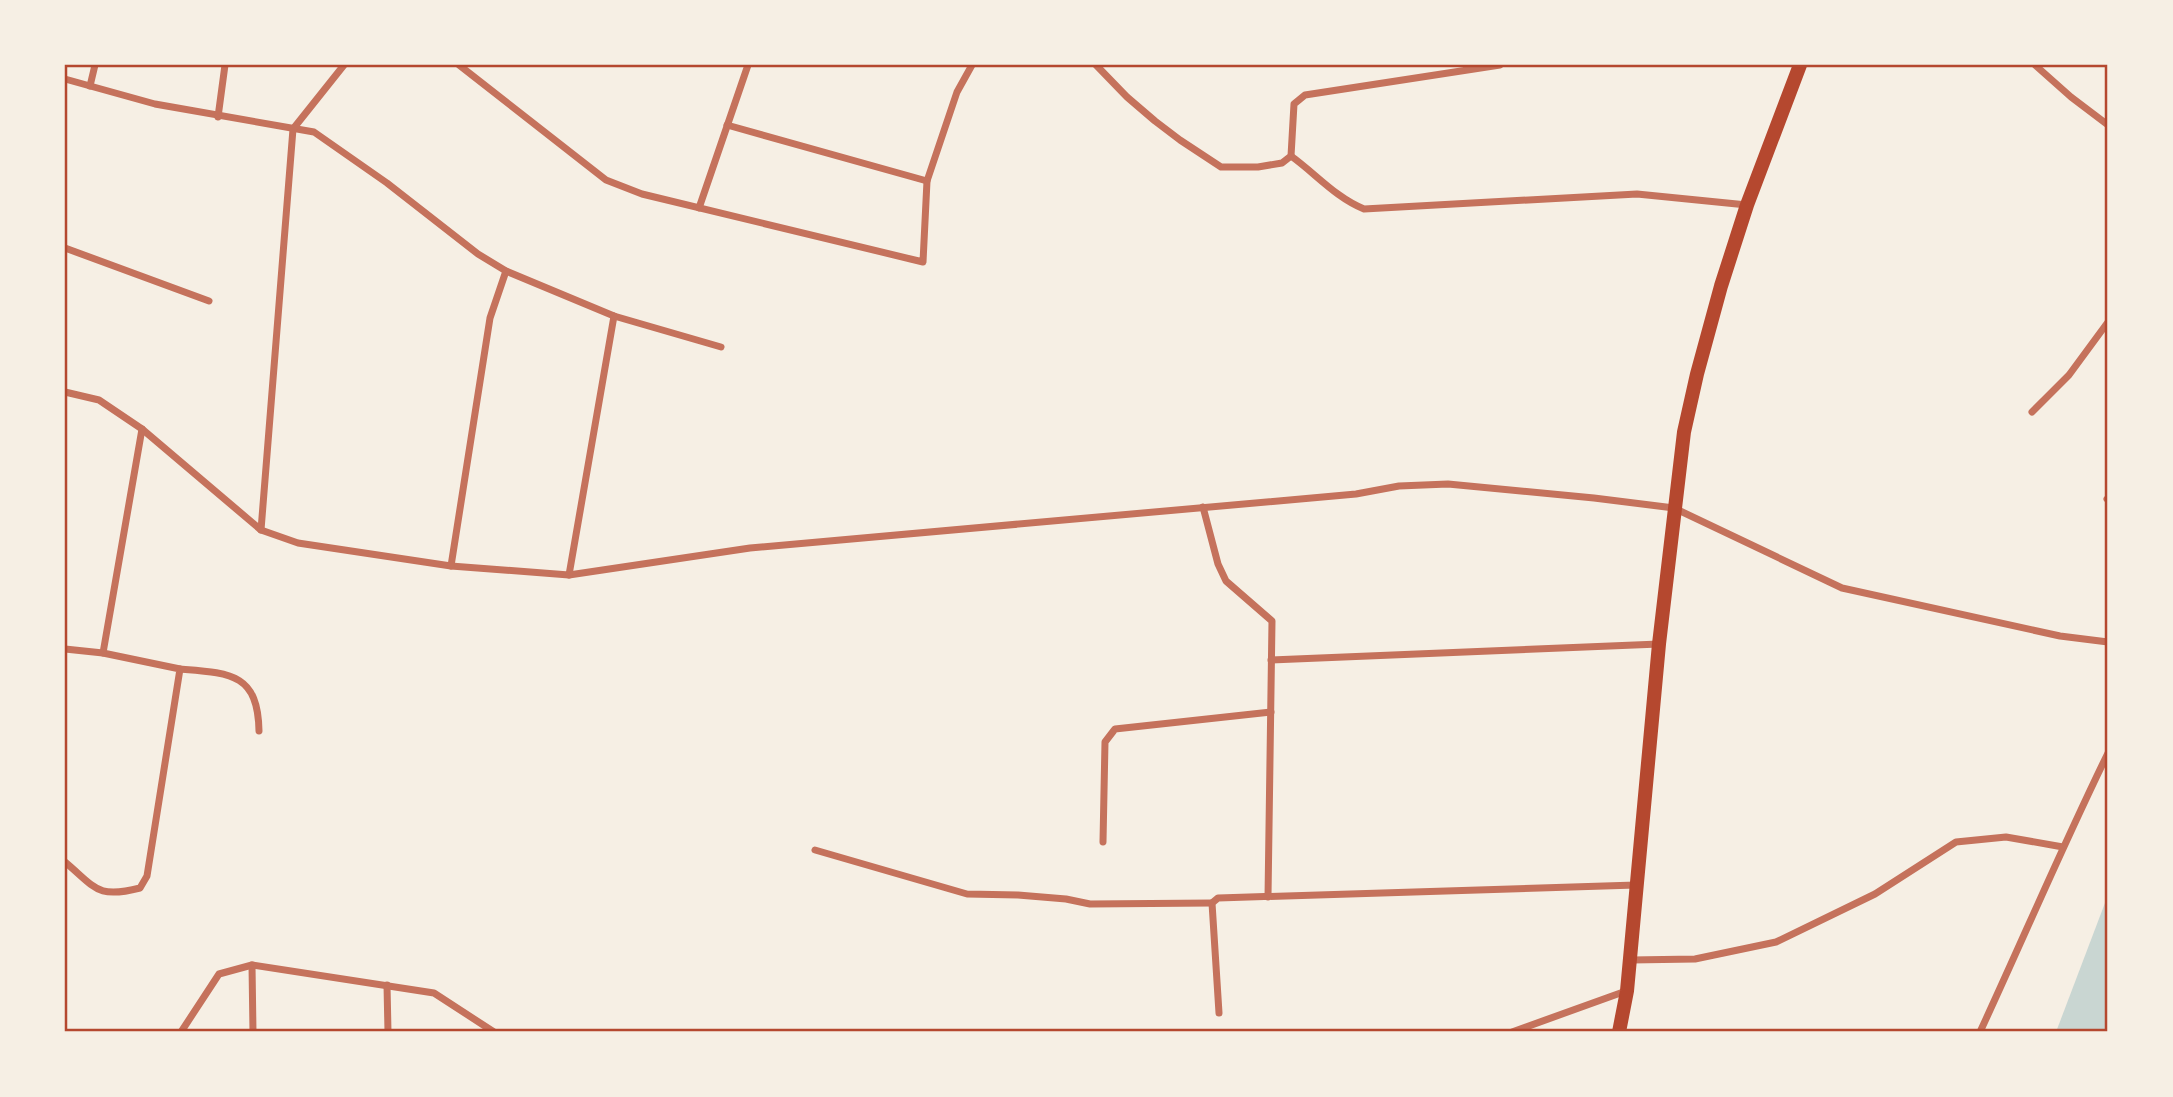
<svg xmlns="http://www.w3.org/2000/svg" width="2173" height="1097" font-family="'Archivo Narrow',sans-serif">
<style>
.water{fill:#c9d6d2}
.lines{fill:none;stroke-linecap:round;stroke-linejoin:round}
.minor{stroke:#c5725c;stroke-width:7}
.secondary{stroke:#b5482f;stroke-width:14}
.neatline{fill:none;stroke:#b5482f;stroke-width:2.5}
</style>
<rect width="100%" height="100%" fill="#f6efe4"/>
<!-- water -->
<path class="water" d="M2108,895V1032H2056Z"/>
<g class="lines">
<!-- minor -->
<g class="minor">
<path d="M459,65L606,180L642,194L923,262L927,181L957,92L972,65"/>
<path d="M1096,65L1127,97L1155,121L1180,140L1221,167H1258L1282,163L1291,156L1294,104L1305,95L1500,65"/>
<path d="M2035,65L2071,97L2108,125"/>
<path d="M65,79L155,104L314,132L387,183L478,254L506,271L614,316L721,347"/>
<path d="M90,86L95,65"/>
<path d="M218,117L225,65"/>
<path d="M727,125L927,181"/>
<path d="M1291,156C1316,174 1335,197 1364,209L1637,194L1747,205"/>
<path d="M699,208L748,65"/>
<path d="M65,248L209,301"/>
<path d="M65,392L99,400L142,429L261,530L298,543L451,566L569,575L750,548L1356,494L1399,486L1448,484L1594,498L1674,508L1842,588L2060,636L2108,642"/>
<path d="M2032,412L2069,375L2108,322"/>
<path d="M2107,499L2108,500"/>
<path d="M1203,507L1218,564L1226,581L1272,621L1268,897"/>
<path d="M261,530L293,129L344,65"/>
<path d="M451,566L490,318L506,271"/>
<path d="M569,575L614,316"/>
<path d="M65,649L103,653L180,669L147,876L140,888C97,899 96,888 65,862"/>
<path d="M103,653L142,429"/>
<path d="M1271,660L1659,644"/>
<path d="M180,669C230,673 258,673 259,731"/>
<path d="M1103,842L1105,742L1115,729L1271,712"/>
<path d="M815,850L967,894L1018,895L1066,899L1090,904L1212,903"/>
<path d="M1631,960L1695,959L1776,942L1875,894L1956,842L2006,837L2063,847"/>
<path d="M252,965L253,1032"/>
<path d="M387,985L388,1032"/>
<path d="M1219,1013L1212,903L1218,898L1636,885"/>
<path d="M181,1032L219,974L252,965L434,993L494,1032"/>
<path d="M1512,1032L1626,991"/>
<path d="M1980,1032C2023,939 2063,845 2108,753"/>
</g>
<!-- secondary -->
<path class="secondary" d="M1619,1032L1627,991L1659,644L1684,432L1697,374L1721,286L1747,205L1800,65"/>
</g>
<!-- border -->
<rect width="2173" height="1097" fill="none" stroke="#f6efe4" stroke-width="133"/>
<rect x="66" y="66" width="2040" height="964" class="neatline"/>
</svg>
